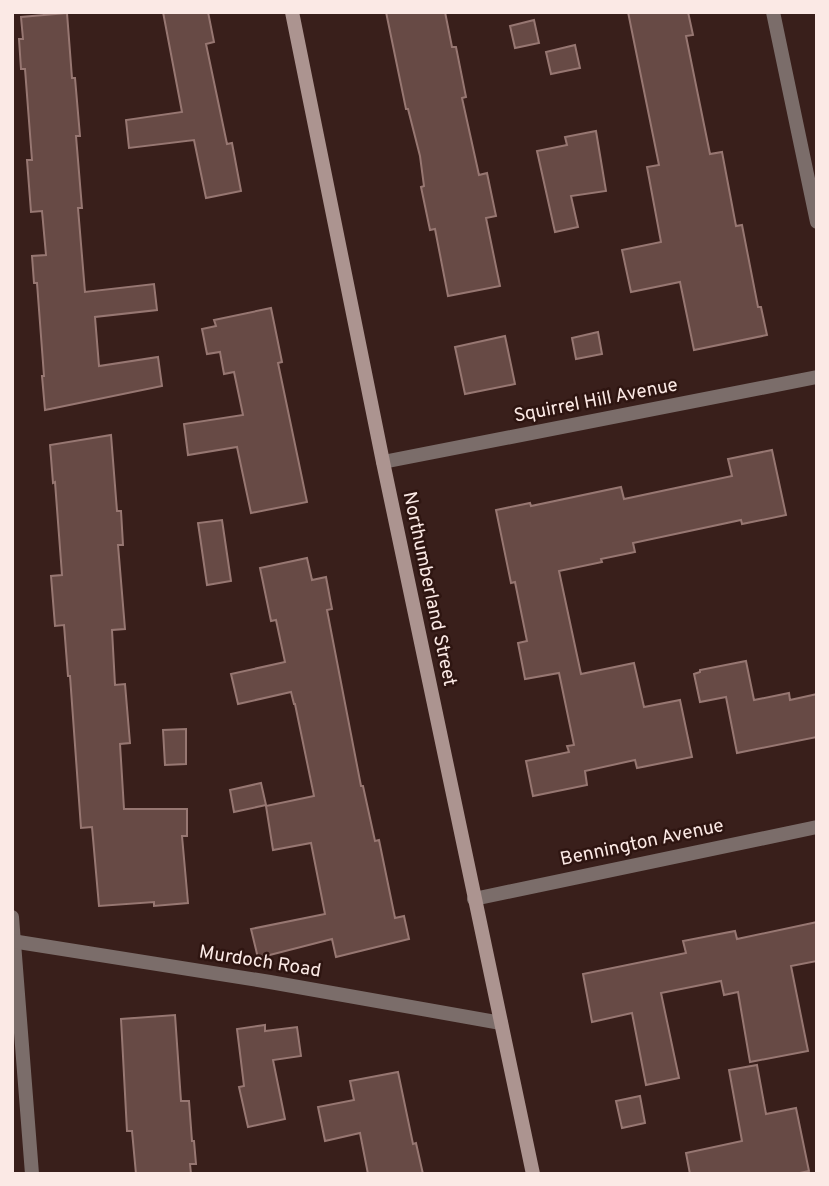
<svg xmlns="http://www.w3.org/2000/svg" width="829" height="1186" font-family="Overpass,sans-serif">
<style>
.building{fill:#674a45;stroke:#977772;stroke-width:2}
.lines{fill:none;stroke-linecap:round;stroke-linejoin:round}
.street{stroke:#7b6d6a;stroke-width:14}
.secondary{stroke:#ac9490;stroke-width:14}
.labels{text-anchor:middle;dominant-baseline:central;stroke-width:5;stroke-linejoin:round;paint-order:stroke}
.street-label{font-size:19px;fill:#fbe9e5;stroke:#2e1511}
</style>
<rect width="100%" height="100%" fill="#391f1b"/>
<!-- building -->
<g class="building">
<path d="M163,12H208L214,42L206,44L227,144L232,143L241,191L206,198L194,140L129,148L126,120L182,112Z"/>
<path d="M386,12H445L452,47H456L466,97L462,98L479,175L487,173L496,216L486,218L500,286L448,296L435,229L430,230L421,187L424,186L420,156L408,109H406Z"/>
<path d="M628,12H688L693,35L686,36L710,154L722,152L736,226L742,225L758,307H761L767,335L694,350L680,282L631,292L622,250L661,242L647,167L659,165Z"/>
<path d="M67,13L72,78H75L80,136H76L82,208H78L85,292L154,284L157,310L95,317L99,366L158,357L162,386L45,410L42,376H44L37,283H34L32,256L46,255L42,211L31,212L27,160H32L25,69H21L19,39H23L21,17Z"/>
<path d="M534,20L539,43L515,48L510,26Z"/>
<path d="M575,45L580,68L551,74L546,52Z"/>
<path d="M596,131L606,191L571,196L578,227L555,232L537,151L567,145L565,137Z"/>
<path d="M271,308L282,362L278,363L307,502L251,513L237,447L188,455L184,424L243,415L234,372L224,374L220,352L207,354L202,329L216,326L214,320Z"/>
<path d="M598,332L602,354L576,359L572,338Z"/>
<path d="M505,336L515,384L465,394L455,347Z"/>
<path d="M111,435L117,511H121L123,545H118L125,629L112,630L115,685L125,684L130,743L120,744L124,809H187V836H182L188,903L154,906V902L99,906L92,827L81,828L70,676H68L64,625L55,626L51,576L62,575L55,482L53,483L50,445Z"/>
<path d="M772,450L786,515L742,524L741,520L633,543L635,552L601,559L602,562L559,571L581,674L634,663L644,707L680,700L692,757L637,768L635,760L585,771L587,785L533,796L526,761L569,752L567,746L574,745L559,673L525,679L518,643L527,641L515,582L511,583L496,510L530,503L531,506L621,487L624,499L732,476L728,459Z"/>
<path d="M222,520L231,581L207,585L198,523Z"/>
<path d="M307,558L312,580L326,577L332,609L327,610L361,786H363L375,841L379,840L395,918L404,916L409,939L336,957L332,939L258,958L251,929L325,914L311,843L273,850L266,806L314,796L295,704H294L291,692L238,704L231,674L285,662L276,620L271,621L260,568Z"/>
<path d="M746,661L754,700L789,693L790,700L817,694V737L737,753L726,697L700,702L694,674L700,672V670Z"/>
<path d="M186,729V764L165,765L163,730Z"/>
<path d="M261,783L266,805L234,812L230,790Z"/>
<path d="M817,922V961L791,966L808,1051L750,1062L738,992L724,995L721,981L661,993L679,1078L646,1085L632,1013L592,1022L583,974L686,953L683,941L735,931L737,939Z"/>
<path d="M175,1015L181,1101H189L192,1141H194L196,1164H190L191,1174H136L132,1131H127L121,1019Z"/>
<path d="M265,1025V1031L297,1027L301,1056L273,1060L285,1119L248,1127L239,1087L244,1086L237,1029Z"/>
<path d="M757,1065L766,1114L796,1108L809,1171L795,1174H690L686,1153L742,1141L729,1070Z"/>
<path d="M398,1072L413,1144L416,1143L423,1174H368L360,1133L325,1141L318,1107L354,1100L350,1081Z"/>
<path d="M640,1096L645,1123L622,1128L616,1101Z"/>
</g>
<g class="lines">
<!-- street -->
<g class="street">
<path d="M773,12L817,222"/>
<path d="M383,462L817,377"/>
<path d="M474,899L817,827"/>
<path d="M12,917L32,1174"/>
<path d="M12,941L270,982L501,1023"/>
</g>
<!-- secondary -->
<path class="secondary" d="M292,12L383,462L533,1174"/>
</g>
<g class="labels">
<!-- street labels -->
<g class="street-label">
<text transform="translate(596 401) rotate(-11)">Squirrel Hill Avenue</text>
<text transform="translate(429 589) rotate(78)">Northumberland Street</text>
<text transform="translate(642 843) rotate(-12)">Bennington Avenue</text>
<text transform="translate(260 962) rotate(9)">Murdoch Road</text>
</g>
</g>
<!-- border -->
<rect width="829" height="1186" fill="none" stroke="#fbe9e5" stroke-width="28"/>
</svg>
